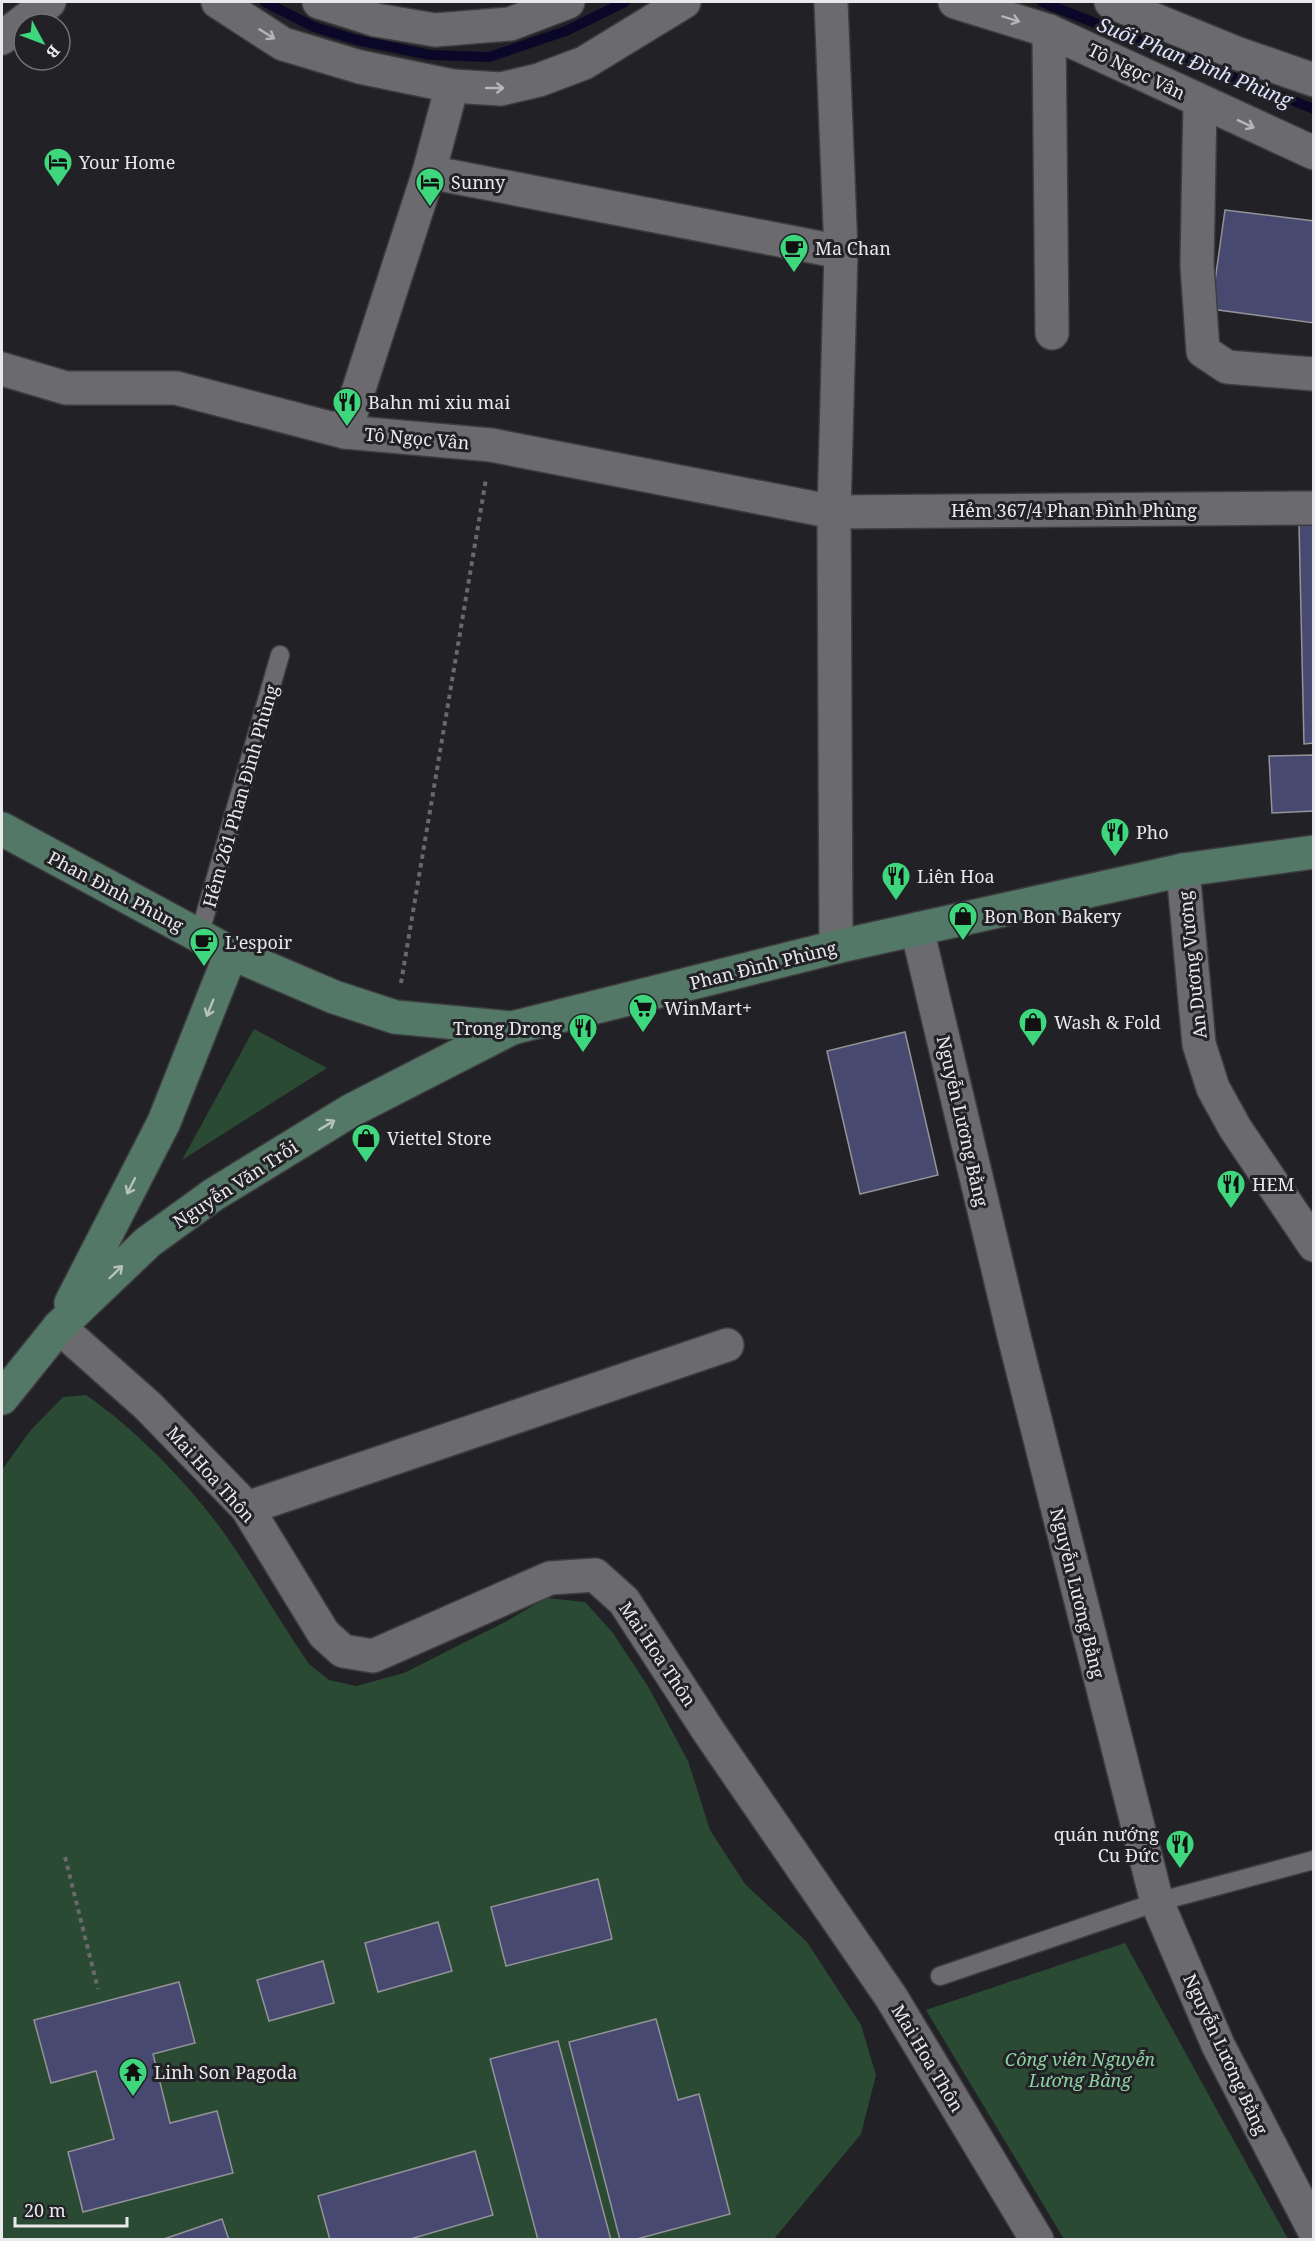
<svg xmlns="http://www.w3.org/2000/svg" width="1315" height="2241" font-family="'Noto Serif',serif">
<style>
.green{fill:#2a4a34}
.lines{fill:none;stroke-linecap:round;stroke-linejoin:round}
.stream{stroke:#0b0729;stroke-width:10}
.building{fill:#484971;stroke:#929297;stroke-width:1.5}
.lane-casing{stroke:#3d3d40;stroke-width:21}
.street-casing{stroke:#3d3d40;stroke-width:36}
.secondary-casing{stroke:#3d3d40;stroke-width:36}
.path{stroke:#69696d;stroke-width:4;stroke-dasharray:4.5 4.5;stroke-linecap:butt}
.lane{stroke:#6a6a6f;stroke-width:18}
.street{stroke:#6a6a6f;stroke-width:33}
.secondary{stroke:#547867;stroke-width:33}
.oneway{stroke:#b6b6ba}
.oneway2{stroke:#b5c1bd}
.labels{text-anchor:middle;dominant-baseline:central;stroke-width:6;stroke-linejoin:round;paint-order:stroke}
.street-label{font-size:18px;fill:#e9e9ec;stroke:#222226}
.poi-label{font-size:18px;fill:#e9e9ec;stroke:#222226;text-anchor:start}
.park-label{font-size:18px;font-style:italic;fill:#8dd1a1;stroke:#222226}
.water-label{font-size:20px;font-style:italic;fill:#dfe1fe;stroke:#222226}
</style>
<rect width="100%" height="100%" fill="#222226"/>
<!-- green -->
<g class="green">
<path d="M254,1029L327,1068L182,1160Z"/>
<path d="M86,1395C135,1429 183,1478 219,1526C251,1570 278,1619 309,1664L329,1680L356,1686L404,1673L505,1622L546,1598L585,1602L613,1633L649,1688L688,1761L710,1830L745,1884L807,1942L861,2025L876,2075L861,2134L774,2239L2,2240V1470L30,1431L63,1397Z"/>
<path d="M1125,1943L1288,2239H1064L926,2010Z"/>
</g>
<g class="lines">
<!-- stream -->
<g class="stream">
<path d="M265,2L314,27L357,40L430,55L489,57L566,31L625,2"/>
<path d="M1042,2L1314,109"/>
</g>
</g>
<!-- building -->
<g class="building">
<path d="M1225,210L1314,221V323L1211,309Z"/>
<path d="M1299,525H1314V743L1304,744Z"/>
<path d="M1314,755V811L1272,813L1269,756Z"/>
<path d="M905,1032L938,1175L860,1194L827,1051Z"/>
<path d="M598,1879L612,1939L506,1966L491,1907Z"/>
<path d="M438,1922L452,1971L378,1992L365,1943Z"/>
<path d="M323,1961L334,2003L269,2021L257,1980Z"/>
<path d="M179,1982L195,2043L153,2054L170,2123L217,2111L233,2173L83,2212L68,2152L114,2139L96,2071L51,2083L34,2020Z"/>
<path d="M656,2019L678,2100L699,2094L730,2214L633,2240H620L569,2042Z"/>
<path d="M558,2041L611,2240H538L490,2059Z"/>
<path d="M475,2151L493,2215L407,2240H330L318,2196Z"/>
<path d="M222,2219L229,2240H161Z"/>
</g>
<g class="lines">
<!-- lane casing -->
<g class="lane-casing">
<g id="lane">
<path d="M199,936L280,655"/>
<path d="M940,1976L1157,1902L1314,1860"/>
</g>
</g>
<!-- street casing -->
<g class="street-casing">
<g id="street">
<path d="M218,2L283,44L360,67L452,86L501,89L539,80L584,63L684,2"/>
<path d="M319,2L376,20L435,30L510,24L568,2"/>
<path d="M831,2L841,252L834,512L836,947"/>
<path d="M955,2L1049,31L1314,153"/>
<path d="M1111,2L1236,53L1314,80"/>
<path d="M1049,31L1052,333"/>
<path d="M2,38L49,2"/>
<path d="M452,86L429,172L841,252"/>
<path d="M1200,102L1197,265L1203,351L1227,367L1314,374"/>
<path d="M2,369L66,388H176L345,432L491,445L834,512L1314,508"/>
<path d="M345,432L429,172"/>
<path d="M1183,870L1199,1044L1213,1088L1235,1128L1314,1245"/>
<path d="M917,929L1014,1336L1157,1902L1218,2045L1314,2230"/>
<path d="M59,1327L148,1406L247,1508L324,1634L343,1651L373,1656L550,1578L595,1575L624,1601L709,1732L891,1997L1037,2240"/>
<path d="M247,1508L727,1345"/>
</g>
</g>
<!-- secondary casing -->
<g class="secondary-casing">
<g id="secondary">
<path d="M2,829L231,953L334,997L395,1017L512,1028L836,947L1183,870L1314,852"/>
<path d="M71,1303L164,1122L231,953"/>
<path d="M2,1398L59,1327L148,1242L213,1195L350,1111L512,1028"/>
</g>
</g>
<!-- path -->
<g class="path">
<path d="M401,983L486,479"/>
<path d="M65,1857L98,1989"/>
</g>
<!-- lane -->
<use href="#lane" class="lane"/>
<!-- street -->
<use href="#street" class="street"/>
<!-- secondary -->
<use href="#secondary" class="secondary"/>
</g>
<!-- one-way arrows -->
<defs><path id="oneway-shaft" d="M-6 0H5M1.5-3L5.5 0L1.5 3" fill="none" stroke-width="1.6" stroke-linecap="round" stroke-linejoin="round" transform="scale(1.5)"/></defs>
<g class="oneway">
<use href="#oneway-shaft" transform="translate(1011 19) rotate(17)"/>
<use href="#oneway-shaft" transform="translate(267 34) rotate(32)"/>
<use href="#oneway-shaft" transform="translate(495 88)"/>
<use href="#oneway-shaft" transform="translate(1246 124) rotate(25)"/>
</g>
<g class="oneway2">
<use href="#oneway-shaft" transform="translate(210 1008) rotate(112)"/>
<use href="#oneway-shaft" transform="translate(327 1125) rotate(-31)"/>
<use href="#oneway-shaft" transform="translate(131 1186) rotate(117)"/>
<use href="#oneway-shaft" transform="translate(116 1272) rotate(-44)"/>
</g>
<!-- icons -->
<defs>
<g id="hotel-pin" transform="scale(1.5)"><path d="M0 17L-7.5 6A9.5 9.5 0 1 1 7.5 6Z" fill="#3ed77d" stroke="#222226"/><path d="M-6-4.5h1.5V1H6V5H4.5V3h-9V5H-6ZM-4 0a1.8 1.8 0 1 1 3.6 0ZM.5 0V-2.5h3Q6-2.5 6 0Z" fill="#111"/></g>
<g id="cafe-pin" transform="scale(1.5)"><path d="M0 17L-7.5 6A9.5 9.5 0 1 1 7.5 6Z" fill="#3ed77d" stroke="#222226"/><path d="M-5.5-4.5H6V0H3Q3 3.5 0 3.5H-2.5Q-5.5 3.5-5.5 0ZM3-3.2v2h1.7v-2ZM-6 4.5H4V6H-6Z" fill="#111"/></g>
<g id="restaurant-pin" transform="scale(1.5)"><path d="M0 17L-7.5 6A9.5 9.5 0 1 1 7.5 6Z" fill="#3ed77d" stroke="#222226"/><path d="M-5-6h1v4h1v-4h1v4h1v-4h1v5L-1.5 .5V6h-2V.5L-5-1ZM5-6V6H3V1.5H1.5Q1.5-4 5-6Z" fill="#111"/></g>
<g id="shop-pin" transform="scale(1.5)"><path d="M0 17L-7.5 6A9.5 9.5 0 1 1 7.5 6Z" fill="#3ed77d" stroke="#222226"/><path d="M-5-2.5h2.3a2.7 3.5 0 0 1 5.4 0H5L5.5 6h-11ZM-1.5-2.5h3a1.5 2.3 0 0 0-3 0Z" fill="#111"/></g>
<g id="supermarket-pin" transform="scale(1.5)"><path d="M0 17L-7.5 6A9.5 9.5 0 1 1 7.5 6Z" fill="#3ed77d" stroke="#222226"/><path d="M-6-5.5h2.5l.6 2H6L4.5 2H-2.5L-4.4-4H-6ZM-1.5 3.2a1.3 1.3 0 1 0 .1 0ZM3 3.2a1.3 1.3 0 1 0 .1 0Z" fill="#111"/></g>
<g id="temple-pin" transform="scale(1.5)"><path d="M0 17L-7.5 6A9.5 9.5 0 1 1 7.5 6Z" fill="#3ed77d" stroke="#222226"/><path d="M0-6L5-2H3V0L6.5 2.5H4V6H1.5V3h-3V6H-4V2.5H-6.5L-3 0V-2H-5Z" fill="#111"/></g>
</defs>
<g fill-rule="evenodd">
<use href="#hotel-pin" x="58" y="162"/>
<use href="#hotel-pin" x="430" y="182"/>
<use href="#cafe-pin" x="794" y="248"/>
<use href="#restaurant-pin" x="347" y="402"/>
<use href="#restaurant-pin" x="1115" y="832"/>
<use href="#restaurant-pin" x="896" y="876"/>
<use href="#shop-pin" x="963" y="916"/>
<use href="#cafe-pin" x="204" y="942"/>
<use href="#supermarket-pin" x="643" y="1008"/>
<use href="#shop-pin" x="1033" y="1022"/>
<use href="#restaurant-pin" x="583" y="1028"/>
<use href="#shop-pin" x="366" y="1138"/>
<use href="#restaurant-pin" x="1231" y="1184"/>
<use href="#restaurant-pin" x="1180" y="1844"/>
<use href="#temple-pin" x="133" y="2072"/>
</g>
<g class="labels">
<!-- street labels -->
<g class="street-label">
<text transform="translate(1137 71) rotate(26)">Tô Ngọc Vân</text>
<text transform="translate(417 438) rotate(5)">Tô Ngọc Vân</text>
<text x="1074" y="510">Hẻm 367/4 Phan Đình Phùng</text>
<text transform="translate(240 796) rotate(-74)">Hẻm 261 Phan Đình Phùng</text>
<text transform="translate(116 891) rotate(28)">Phan Đình Phùng</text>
<text transform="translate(763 965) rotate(-14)">Phan Đình Phùng</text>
<text transform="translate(1192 965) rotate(-96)">An Dương Vương</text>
<text transform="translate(963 1121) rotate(77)">Nguyễn Lương Bằng</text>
<text transform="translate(235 1184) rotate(-33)">Nguyễn Văn Trỗi</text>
<text transform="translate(211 1474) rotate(48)">Mai Hoa Thôn</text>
<text transform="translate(1078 1593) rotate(76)">Nguyễn Lương Bằng</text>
<text transform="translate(658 1654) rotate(56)">Mai Hoa Thôn</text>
<text transform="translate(1226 2054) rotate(65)">Nguyễn Lương Bằng</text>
<text transform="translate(928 2058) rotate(59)">Mai Hoa Thôn</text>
</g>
<!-- poi labels -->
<g class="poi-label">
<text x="79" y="162">Your Home</text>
<text x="451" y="182">Sunny</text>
<text x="815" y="248">Ma Chan</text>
<text x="368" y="402">Bahn mi xiu mai</text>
<text x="1136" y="832">Pho</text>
<text x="917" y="876">Liên Hoa</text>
<text x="984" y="916">Bon Bon Bakery</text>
<text x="225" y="942">L'espoir</text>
<text x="664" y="1008">WinMart+</text>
<text x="1054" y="1022">Wash &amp; Fold</text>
<text x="562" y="1028" text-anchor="end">Trong Drong</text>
<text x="387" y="1138">Viettel Store</text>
<text x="1252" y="1184">HEM</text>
<text x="1159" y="1834" text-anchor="end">quán nướng<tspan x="1159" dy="21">Cu Đức</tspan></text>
<text x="154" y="2072">Linh Son Pagoda</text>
</g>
<!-- park labels -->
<g class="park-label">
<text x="1080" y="2059">Công viên Nguyễn<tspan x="1080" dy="21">Lương Bằng</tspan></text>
</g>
<!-- water labels -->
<g class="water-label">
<text transform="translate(1195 62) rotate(22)">Suối Phan Đình Phùng</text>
</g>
</g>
<!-- border -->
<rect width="1315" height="2241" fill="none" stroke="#e9e9ec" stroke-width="6"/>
<!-- north arrow -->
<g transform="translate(42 42) rotate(131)"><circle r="28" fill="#222226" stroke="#727275" stroke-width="1.5"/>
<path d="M0-4.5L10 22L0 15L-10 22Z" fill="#3ed77d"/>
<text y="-9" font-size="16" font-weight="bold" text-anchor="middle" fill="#e9e9ec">B</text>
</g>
<!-- scale -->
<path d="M15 2217v9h112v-9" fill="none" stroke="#e9e9ec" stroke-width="3"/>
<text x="24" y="2217" font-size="18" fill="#e9e9ec" stroke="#222226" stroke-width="4.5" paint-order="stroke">20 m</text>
</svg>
